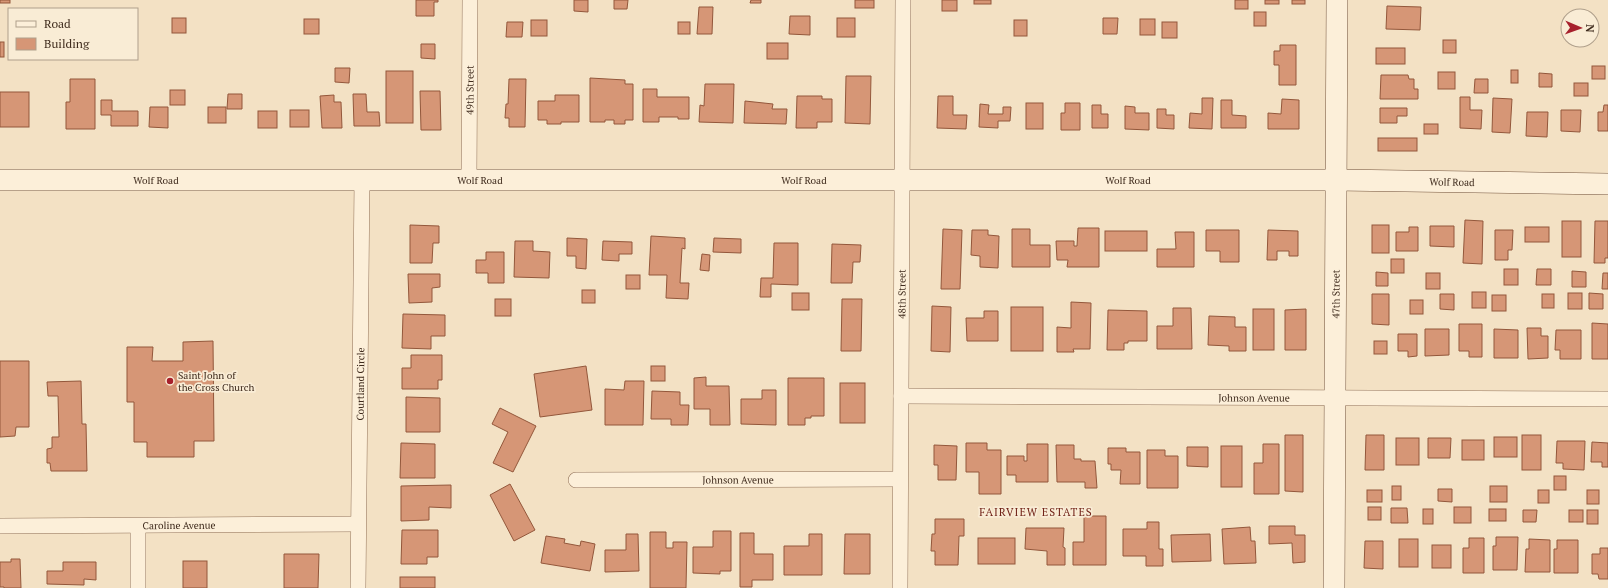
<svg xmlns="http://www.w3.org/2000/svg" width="1608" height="588" font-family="'PT Serif',serif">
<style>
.building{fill:#d69676;stroke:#93573b}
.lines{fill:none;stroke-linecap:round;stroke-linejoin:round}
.street-casing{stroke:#917158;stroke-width:16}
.secondary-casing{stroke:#72523b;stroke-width:22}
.street{stroke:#fcefd9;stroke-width:15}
.secondary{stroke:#fcefd9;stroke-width:21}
.poi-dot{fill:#a7202c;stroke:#f9ecd5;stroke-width:1.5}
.labels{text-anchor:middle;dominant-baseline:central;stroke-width:3.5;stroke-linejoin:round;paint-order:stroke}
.street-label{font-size:10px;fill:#3f2b1d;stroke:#f9ecd5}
.poi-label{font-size:10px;fill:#3f2b1d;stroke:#f9ecd5;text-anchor:start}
.neighbourhood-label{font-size:11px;letter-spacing:1px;fill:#712318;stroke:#f9ecd5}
</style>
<rect width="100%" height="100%" fill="#f3e1c4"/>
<!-- building -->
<g class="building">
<rect x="0" y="0" width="10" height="3"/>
<path d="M416,0H438V2H434V16H416Z"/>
<path d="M574,0H588V12L574,11Z"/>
<path d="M614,0H628L627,9H614Z"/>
<path d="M751,0H761V3H750Z"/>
<rect x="855" y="0" width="19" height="8"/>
<rect x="942" y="0" width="15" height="11"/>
<rect x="974" y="0" width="17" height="4"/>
<rect x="1235" y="0" width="13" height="9"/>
<rect x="1265" y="0" width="14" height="4"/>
<rect x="1292" y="0" width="13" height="4"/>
<path d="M1387,6L1421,7L1420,30L1386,29Z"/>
<path d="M699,7H713L712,34H697Z"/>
<rect x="1254" y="12" width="12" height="14"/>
<path d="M790,16H810V35L789,34Z"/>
<rect x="172" y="18" width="14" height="15"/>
<rect x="837" y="18" width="18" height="19"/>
<path d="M1103,18H1118L1117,34H1103Z"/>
<rect x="304" y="19" width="15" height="15"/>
<rect x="1140" y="19" width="15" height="16"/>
<rect x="531" y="20" width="16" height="16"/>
<rect x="1014" y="20" width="13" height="16"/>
<path d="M507,22H523L522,37H506Z"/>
<rect x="678" y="22" width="12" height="12"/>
<rect x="1162" y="22" width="15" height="16"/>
<rect x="1443" y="40" width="13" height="13"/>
<rect x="0" y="42" width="4" height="15"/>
<rect x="767" y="43" width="21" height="16"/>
<path d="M421,44H435V59L421,58Z"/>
<path d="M1280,45H1296V85H1279V65H1274V51H1280Z"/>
<rect x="1376" y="48" width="29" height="16"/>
<rect x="1592" y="66" width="13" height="13"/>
<path d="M335,68H350L349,83L335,82Z"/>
<rect x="1511" y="70" width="7" height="13"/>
<rect x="386" y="71" width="27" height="52"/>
<rect x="1438" y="72" width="17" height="17"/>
<path d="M1539,73L1552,74V87H1539Z"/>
<path d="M1381,75H1408L1409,79H1414V89H1418V99H1380Z"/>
<path d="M846,76H871L870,124L845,123Z"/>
<path d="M590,78L625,80V84H633V120H625V124H614V120H605V122H590Z"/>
<path d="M70,79H95V129H66V102H70Z"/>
<path d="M509,79H526L525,127H509V118H505L506,104H508Z"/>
<path d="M1475,79H1488V93H1474Z"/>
<rect x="1574" y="83" width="14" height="13"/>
<path d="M705,84H734L733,123L699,122L700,105L704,106Z"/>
<path d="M643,89H657V97H689V119H678V117H659V122H643Z"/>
<rect x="170" y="90" width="15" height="15"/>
<path d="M420,91H440L441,130H421Z"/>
<rect x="0" y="92" width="29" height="35"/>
<path d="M228,94H242V109H227Z"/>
<path d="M353,94H366L367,112H379L380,126H354Z"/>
<path d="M334,95V102H341L342,128H322L320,96Z"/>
<path d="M555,95H579V122H561V124H547V120H538V101H555Z"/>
<path d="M797,96H822V99H832V122H817V128H796Z"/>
<path d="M938,96H953V115H967L966,129L937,128Z"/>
<path d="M1460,97H1470V110H1482L1481,129L1460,128Z"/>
<path d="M1202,98H1213L1212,129L1189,128L1190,113L1202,114Z"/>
<path d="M1493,98L1512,99L1510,133L1492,132Z"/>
<path d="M1282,99L1299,100V129H1268V113L1281,114Z"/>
<path d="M101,100H112V111H138V126H111V115H101Z"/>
<path d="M1221,100H1232V115L1246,116V128H1221Z"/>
<path d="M745,101L773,104L772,109H787L786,124L744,123Z"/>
<rect x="1026" y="103" width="17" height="26"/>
<path d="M1065,103H1080V130H1061V113H1065Z"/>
<path d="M980,104L989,105L988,114H1003V107H1011L1010,121H998V128L979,127Z"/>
<path d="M1092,105H1101V114H1108V128H1092Z"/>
<path d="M1604,105H1608V131H1598V112H1603Z"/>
<path d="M1125,106L1135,107V113H1149V130L1125,129Z"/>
<path d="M150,107H168V128L149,127Z"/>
<rect x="208" y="107" width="18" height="16"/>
<path d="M1380,108H1407V116H1397V123H1380Z"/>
<path d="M1157,109H1166V115H1174V129L1157,128Z"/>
<rect x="290" y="110" width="19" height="17"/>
<path d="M1561,110H1581L1580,132L1561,131Z"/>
<rect x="258" y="111" width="19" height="17"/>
<path d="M1527,112H1548L1547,137L1526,136Z"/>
<rect x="1424" y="124" width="14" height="10"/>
<rect x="1378" y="138" width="39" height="13"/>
<path d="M1465,220L1483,221L1482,264L1463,263Z"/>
<rect x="1562" y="221" width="19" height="36"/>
<path d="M1595,221H1608V258H1605V263H1594Z"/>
<path d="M410,225L439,226V243H433L432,263H410Z"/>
<rect x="1372" y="225" width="17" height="28"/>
<path d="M1430,226H1454V247L1430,246Z"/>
<path d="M1409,227H1418V251H1396V232H1409Z"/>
<rect x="1525" y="227" width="24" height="15"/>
<path d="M1078,228H1099V267H1067L1068,260H1057L1056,241H1074V246H1077Z"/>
<path d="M943,229L962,230L960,289H941Z"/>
<path d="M1012,229H1030V245H1050V267H1012Z"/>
<path d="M972,230H988V235L999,236L998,268L980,267V256L971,255Z"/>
<path d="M1206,230H1239V262H1220V251H1206Z"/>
<path d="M1268,230L1298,231V256H1289V251H1277V260H1267Z"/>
<path d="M1495,230H1513L1512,250H1508V260H1495Z"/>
<rect x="1105" y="231" width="42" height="20"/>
<path d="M1175,232H1194V267H1157V249H1176Z"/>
<path d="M651,236L685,238V249L682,248L680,283H689L688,299L666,298L667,275H649Z"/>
<path d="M567,238L587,239L586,269L576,268V256H567Z"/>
<path d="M714,238L741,239V253L713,252Z"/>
<path d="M515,241H533V251L550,252L549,278L514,277Z"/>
<path d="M603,241L632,242V254H619V261L602,260Z"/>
<path d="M774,243H798V285L771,284V297H760L761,278H773Z"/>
<path d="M832,244L861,245L860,262H853L852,283H831Z"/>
<path d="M486,252H504V283H488V273H476V260H486Z"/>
<path d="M702,254L710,255L709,271L700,270Z"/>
<rect x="1391" y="259" width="13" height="14"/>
<rect x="1504" y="269" width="14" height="16"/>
<path d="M1537,269H1551V285H1536Z"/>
<path d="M1572,271L1586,272V287H1572Z"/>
<path d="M1376,272L1388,273V286H1376Z"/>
<rect x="1426" y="273" width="14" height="16"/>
<path d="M1603,273H1608V289H1602Z"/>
<path d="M408,274H440V287L432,288V302L409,303Z"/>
<rect x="626" y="275" width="14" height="14"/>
<rect x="582" y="290" width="13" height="13"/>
<rect x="1472" y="292" width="14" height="16"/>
<rect x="792" y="293" width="17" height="17"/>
<rect x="1568" y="293" width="14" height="16"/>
<path d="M1589,293L1603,294V309H1589Z"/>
<path d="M1372,294H1389V325L1372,324Z"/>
<path d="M1440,294H1454V310L1440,309Z"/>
<rect x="1542" y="294" width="12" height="14"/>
<rect x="1492" y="295" width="14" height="16"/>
<rect x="495" y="299" width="16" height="17"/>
<path d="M842,299H862L861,351H841Z"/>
<rect x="1410" y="300" width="13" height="14"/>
<path d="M1071,302L1091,303L1090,349H1073L1074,352H1057V327L1071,328Z"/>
<path d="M932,306L951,307L950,352L931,351Z"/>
<rect x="1011" y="307" width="32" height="44"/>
<path d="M1173,308H1191L1192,349H1157V326H1173Z"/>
<rect x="1253" y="309" width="21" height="41"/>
<path d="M1306,309V350H1285V310Z"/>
<path d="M1108,310L1147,311V341H1128V343H1124V350H1107Z"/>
<path d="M984,311H998V341H967L966,318H984Z"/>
<path d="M403,314L445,315V336H431V349L402,348Z"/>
<path d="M1209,316L1235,317V327H1246V351H1229V346L1208,345Z"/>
<path d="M1592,323L1608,324V359H1592Z"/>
<path d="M1459,324H1482V357H1469V351H1459Z"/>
<path d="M1527,328H1541V336H1548V358L1528,359Z"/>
<path d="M1425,329H1449V355L1425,356Z"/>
<path d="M1494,329L1518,330V358H1494Z"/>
<path d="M1556,330H1581V359H1560V350H1555Z"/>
<path d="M1398,334H1417V356L1408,357V351H1398Z"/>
<path d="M213,341L214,441H194V457H147V442H134V402H127V347H153L152,361H183V342Z"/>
<rect x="1374" y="341" width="13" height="13"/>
<path d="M411,355H442V380H438V389H402V368H411Z"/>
<path d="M0,361H29V427H16L15,436L0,437Z"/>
<path d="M586,366L592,410L540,417L534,374Z"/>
<rect x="651" y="366" width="14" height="15"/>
<path d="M706,377V386H729L730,425H710V409H694V378Z"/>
<path d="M788,378H824V416H811V418H805V425H788Z"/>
<path d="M81,381L82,424H86L87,471H51L50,463H47V449L52,448V437H59L58,396H48L47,382Z"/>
<path d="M625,381H644L643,425H605V389L624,390Z"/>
<rect x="840" y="383" width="25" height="40"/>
<path d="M762,390H776V425L741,424V399H762Z"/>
<path d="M652,391L680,392V405H689L688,425H671V419H651Z"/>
<path d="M406,397L440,398V432H406Z"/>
<path d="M500,408L536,426L513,472L493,463L508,432L492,424Z"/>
<path d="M1285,435H1303V492L1285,491Z"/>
<path d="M1366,435H1384V470H1365Z"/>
<rect x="1522" y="435" width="19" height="35"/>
<rect x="1494" y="437" width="23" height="20"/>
<rect x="1396" y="438" width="23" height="27"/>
<path d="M1428,438H1451L1450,458H1428Z"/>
<rect x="1462" y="440" width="22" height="20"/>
<path d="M1557,441H1585L1584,470L1563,469V463H1556Z"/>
<path d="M1592,442L1608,443V467H1602V462H1591Z"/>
<path d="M401,443L435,444V478H400Z"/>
<path d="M966,443H987V450H1001V494H979V472H966Z"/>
<path d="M1027,444H1048V482H1016V475H1007V456H1024V461H1027Z"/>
<path d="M1263,444H1279V494H1254V463H1263Z"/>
<path d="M934,445L957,446L956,480H938V465H934Z"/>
<path d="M1056,445H1074V459H1081V461H1095L1097,488H1085V482H1057Z"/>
<rect x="1221" y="446" width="21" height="41"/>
<path d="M1187,447H1208V467L1187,466Z"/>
<path d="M1108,448H1126V452H1140V484H1120L1121,470H1111V464H1108Z"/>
<path d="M1147,450H1165V456H1178V488H1147Z"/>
<rect x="1554" y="476" width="12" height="14"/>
<path d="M510,484L535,530L514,541L490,495Z"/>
<path d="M451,485V508L429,507V520L401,521V486Z"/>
<rect x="1392" y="486" width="9" height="14"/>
<rect x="1490" y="486" width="17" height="16"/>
<path d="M1438,489H1452V502L1438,501Z"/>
<rect x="1367" y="490" width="15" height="12"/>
<rect x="1538" y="490" width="11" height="13"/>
<rect x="1587" y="490" width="12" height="14"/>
<rect x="1368" y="507" width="13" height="13"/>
<rect x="1454" y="507" width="17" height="16"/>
<path d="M1391,508H1407L1408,523H1391Z"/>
<rect x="1423" y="509" width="10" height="15"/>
<rect x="1489" y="509" width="17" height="12"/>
<path d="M1523,510H1537L1536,522H1523Z"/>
<rect x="1569" y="510" width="14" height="12"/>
<rect x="1587" y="510" width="11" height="14"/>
<path d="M1084,516H1106V565H1073V542H1084Z"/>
<path d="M935,519H964V536H959L958,565H935V551H931L932,534H935Z"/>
<path d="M1147,522H1159V549H1163V566H1146V556H1123V529H1147Z"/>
<path d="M1269,526H1295V535H1305V562L1293,563L1292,543L1269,544Z"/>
<path d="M1250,527L1251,541H1255L1256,563L1224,564L1222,529Z"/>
<path d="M1026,528H1064L1063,547L1065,548V565H1047V551L1025,549Z"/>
<path d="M402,530H438V557H427V564H401Z"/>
<path d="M713,531H731V571H720V574L693,573V547H713Z"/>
<path d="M650,532H666V548H673V542H687L686,588H650Z"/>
<path d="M740,533H754V554H773V580H752V587H740Z"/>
<path d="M626,534H638L639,571L605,572V550H626Z"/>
<path d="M809,534H822V575H784V546H809Z"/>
<path d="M845,534H870V574H844Z"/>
<path d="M1210,534L1211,561L1172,562L1171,535Z"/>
<path d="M546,536L565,539L564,543L580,546L581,541L595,544L590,571L541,563Z"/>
<path d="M1496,537H1518L1517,570H1493V546H1496Z"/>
<rect x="978" y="538" width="37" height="26"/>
<path d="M1469,538H1484V573H1463V548H1469Z"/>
<rect x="1399" y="539" width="19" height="28"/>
<path d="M1529,539L1550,540V572H1525L1526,549H1529Z"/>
<path d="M1557,540H1578V573H1554V549H1557Z"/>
<path d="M1365,541H1383V569L1364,568Z"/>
<rect x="1432" y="545" width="19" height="23"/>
<path d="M1600,548H1608V579H1599L1598,574H1592V554H1600Z"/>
<path d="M284,554H319L318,588H284Z"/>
<path d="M11,559H20L21,588H4V587H0V562H11Z"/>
<rect x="183" y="561" width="24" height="27"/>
<path d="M63,562H96V580L84,579V585L47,584V571H63Z"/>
<rect x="400" y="577" width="35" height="11"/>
</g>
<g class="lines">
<!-- street casing -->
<g class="street-casing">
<g id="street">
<path id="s1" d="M469,180L470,0"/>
<path id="s2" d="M901,396L1608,399"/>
<path id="s3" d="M576,480L899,479"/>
<path id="s4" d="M0,526L358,524"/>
<path d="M138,588V526"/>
<path id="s5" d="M358,588L362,180"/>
<path id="s6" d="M900,588L903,0"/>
</g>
</g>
<!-- secondary casing -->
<g class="secondary-casing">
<g id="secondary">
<path id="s7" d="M0,180H1337L1608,184"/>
<path id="s8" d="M1334,588L1337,0"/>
</g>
</g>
<!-- street -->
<use href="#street" class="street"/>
<!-- secondary -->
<use href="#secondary" class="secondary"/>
</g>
<!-- markers -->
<circle class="poi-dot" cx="170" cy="381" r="4"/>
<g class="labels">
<!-- street labels -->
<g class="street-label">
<text stroke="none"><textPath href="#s1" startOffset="90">49th Street</textPath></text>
<text stroke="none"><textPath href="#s7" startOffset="156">Wolf Road</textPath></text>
<text stroke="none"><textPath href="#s7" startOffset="480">Wolf Road</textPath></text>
<text stroke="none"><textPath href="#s7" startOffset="804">Wolf Road</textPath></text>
<text stroke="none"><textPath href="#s7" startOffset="1128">Wolf Road</textPath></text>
<text stroke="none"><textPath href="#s7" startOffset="1452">Wolf Road</textPath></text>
<text stroke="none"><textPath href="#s6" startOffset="294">48th Street</textPath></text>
<text stroke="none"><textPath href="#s8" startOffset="294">47th Street</textPath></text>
<text stroke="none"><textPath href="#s5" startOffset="204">Courtland Circle</textPath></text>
<text stroke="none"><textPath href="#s2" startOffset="353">Johnson Avenue</textPath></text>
<text stroke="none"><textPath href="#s3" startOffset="162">Johnson Avenue</textPath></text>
<text stroke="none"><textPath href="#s4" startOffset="179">Caroline Avenue</textPath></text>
</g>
<!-- poi labels -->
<g class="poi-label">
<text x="178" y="375">Saint John of<tspan x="178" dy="12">the Cross Church</tspan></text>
</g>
<!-- neighbourhood labels -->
<g class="neighbourhood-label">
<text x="1036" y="512">FAIRVIEW ESTATES</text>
</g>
</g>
<!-- legend -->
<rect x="8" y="8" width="130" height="52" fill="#f9ecd5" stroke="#af9f8b"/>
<rect x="16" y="21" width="20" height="6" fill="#fcefd9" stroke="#af9f8b"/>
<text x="44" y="28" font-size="12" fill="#3f2b1d">Road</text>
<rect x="16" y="38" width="20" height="12" fill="#d69676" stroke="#af9f8b"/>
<text x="44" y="48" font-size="12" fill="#3f2b1d">Building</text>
<!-- north arrow -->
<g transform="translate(1580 28) rotate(92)"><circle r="19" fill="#f9ecd5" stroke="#af9f8b"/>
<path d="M0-3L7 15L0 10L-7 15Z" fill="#a7202c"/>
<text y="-6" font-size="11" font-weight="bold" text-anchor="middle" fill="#3f2b1d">N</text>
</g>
</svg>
